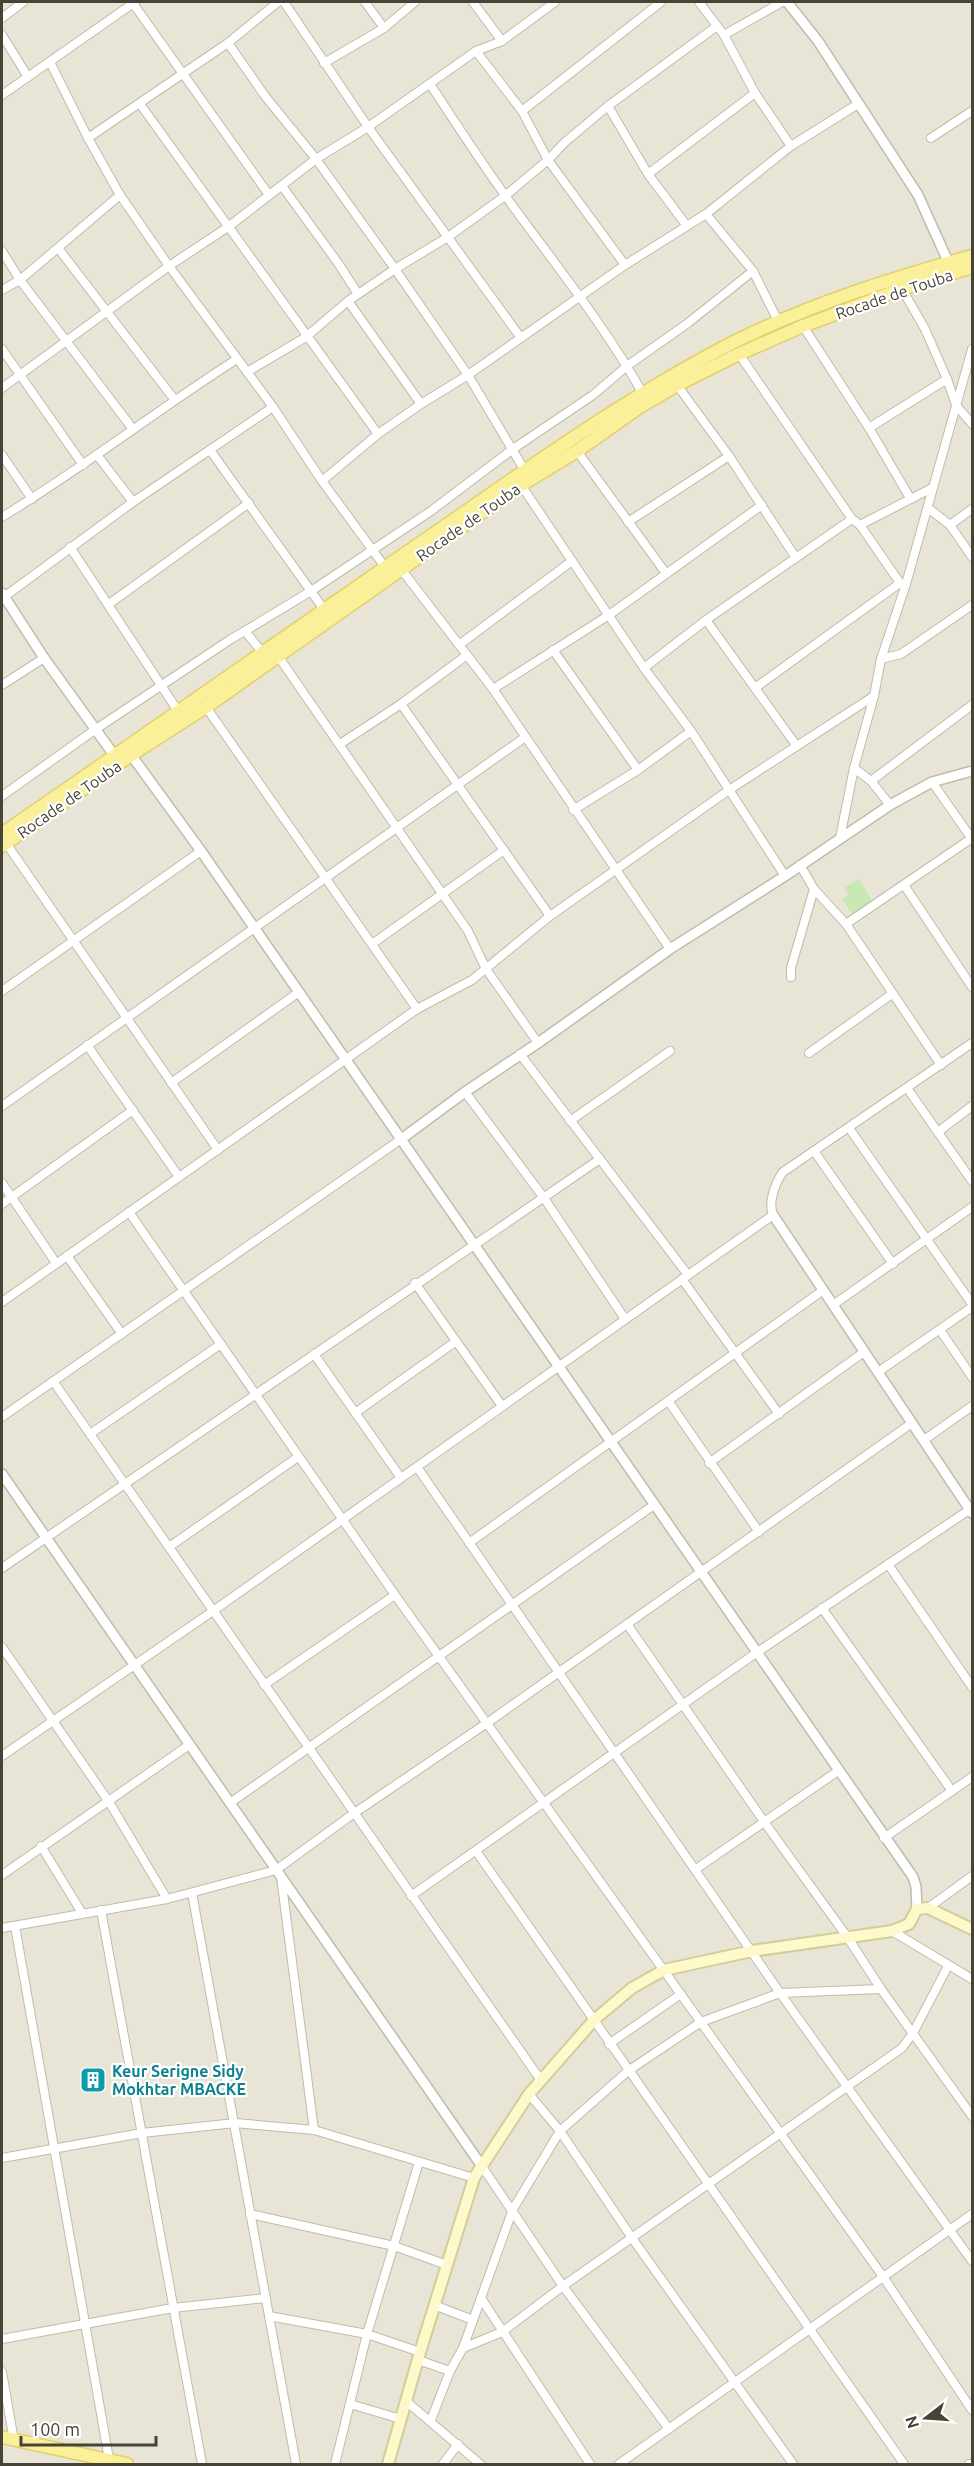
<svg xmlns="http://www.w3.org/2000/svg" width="974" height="2466" font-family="Ubuntu,sans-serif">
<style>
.residential{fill:#e8e5d7}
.green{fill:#c7e7b3}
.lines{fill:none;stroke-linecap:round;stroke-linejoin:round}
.minor-casing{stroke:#bfbcab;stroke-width:10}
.tertiary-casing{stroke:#bfbcab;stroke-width:12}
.secondary-casing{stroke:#d2cd99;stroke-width:14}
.primary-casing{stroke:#e1d06a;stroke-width:15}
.minor{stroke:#fff;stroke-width:8}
.tertiary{stroke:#fff;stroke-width:9}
.secondary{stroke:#fdf9ca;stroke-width:10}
.primary{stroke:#fbf09a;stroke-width:12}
.labels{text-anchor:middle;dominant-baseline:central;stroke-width:4.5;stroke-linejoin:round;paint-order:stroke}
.street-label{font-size:16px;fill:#474437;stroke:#fff}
.culture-label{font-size:16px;font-weight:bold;fill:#0d838f;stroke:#fff;text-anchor:start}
</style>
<rect width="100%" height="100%" fill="#f4f2e9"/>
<!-- residential -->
<rect class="residential" x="2" y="2" width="970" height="2462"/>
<!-- green -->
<path class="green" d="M859,879L872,901L853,915L842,899L849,894L844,888Z"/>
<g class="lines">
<!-- minor casing -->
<g class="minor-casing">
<g id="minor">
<path d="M132,2L269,195"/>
<path d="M284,2L368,127L521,338"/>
<path d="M365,2L384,28"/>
<path d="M473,2L502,41"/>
<path d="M699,2L724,35L755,93L791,146"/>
<path d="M2,18L23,2"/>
<path d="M2,35L28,77"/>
<path d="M724,35L782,2"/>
<path d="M228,43L265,96L316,159L395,269L468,375L525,471"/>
<path d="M476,51L522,111L548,160L625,265"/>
<path d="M50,62L88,138L120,195L169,266L273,407L322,481L385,567"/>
<path d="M324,63L384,28L415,2"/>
<path d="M430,84C455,122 480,161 507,198C553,262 604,324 643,394"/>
<path d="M2,95L135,2"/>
<path d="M140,104L378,434"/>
<path d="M608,106L648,174L687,226"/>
<path d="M522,111L661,2"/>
<path d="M88,138L228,43L278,2"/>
<path d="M931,138L972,111"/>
<path d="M648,174L755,93"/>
<path d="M282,186L338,263L358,294"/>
<path d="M706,214L753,271L779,323"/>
<path d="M58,248L174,399"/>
<path d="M2,251L20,280L132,428"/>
<path d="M902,289L925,329L947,379L956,405L972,424"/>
<path d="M2,290L20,280L120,195"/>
<path d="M348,301L421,404"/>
<path d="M803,326L869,428L910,498"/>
<path d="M2,349L83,465"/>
<path d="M739,354L852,519L860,525L900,583"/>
<path d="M247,372L306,337L348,301L395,269L448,237L505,196L548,160L564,143L608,106L717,26"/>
<path d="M677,385L729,456L796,558"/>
<path d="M2,388L169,266L228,227L316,159L368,127L476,51L502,41L555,2"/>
<path d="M869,428L947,379"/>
<path d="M210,450L323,608"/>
<path d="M577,451L665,572"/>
<path d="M2,455L32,499"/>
<path d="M97,455L133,502"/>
<path d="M322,481L378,434L421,404L468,375L625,265L706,214L791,146L858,104"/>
<path d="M521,485L644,668L691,731L785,876"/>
<path d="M928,508L950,525L972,557"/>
<path d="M2,517C83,468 157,410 237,359"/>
<path d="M628,522L729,456"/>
<path d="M860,525L932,488"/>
<path d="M950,525L972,509"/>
<path d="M70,547L178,711"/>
<path d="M401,569L493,689L670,949"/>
<path d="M4,597L133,502L273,407"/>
<path d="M109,604L249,503"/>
<path d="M706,620L796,745"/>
<path d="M245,631L311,591L431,511L513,449L593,395L627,366L688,323L753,271"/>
<path d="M459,645L572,561"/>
<path d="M553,650L638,770"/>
<path d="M278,656L468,931L486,969L538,1043"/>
<path d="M881,659L901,654L972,605"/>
<path d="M644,668L706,620L852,519"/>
<path d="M2,685L44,658"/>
<path d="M755,688L900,583L902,584"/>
<path d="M493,689L609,615L762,505"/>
<path d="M401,704L550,916"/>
<path d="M206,707L417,1009"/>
<path d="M340,744L401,704L467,655"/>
<path d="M854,768L871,781L890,805"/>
<path d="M871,781L972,705"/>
<path d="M932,782L972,839"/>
<path d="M2,796L96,729L231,639L245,631L262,652"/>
<path d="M573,810L638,770L691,731"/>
<path d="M840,838L854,768L874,696L881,659L906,584L972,349"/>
<path d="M6,843L218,1150"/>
<path d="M800,865L814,889L846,924L941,1065"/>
<path d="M904,885L972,987"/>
<path d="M846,924L972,838"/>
<path d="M372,944L504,850"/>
<path d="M791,977V968L814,889"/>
<path d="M2,991L201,851"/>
<path d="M87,1045L179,1177"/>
<path d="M809,1053L892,994"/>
<path d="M520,1054L688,1275"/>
<path d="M171,1083L299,992"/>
<path d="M907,1088L972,1181"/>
<path d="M465,1092L544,1198L625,1319"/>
<path d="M2,1106L524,738"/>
<path d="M570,1121L670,1051"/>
<path d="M849,1128L972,1304"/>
<path d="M938,1132L972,1106"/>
<path d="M814,1151L893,1264"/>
<path d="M2,1183L56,1263"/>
<path d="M2,1204L133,1110"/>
<path d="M129,1212L395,1595L884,2278L972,2410"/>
<path d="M67,1256L122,1334"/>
<path d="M682,1279L779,1414"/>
<path d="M415,1283L502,1406"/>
<path d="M2,1302L417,1009L472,980L550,916L729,790L874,696"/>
<path d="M833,1305L972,1207"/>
<path d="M940,1330L972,1377"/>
<path d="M314,1354L401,1478"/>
<path d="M878,1372L972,1307"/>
<path d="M53,1381L540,2079"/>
<path d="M669,1402L759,1532"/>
<path d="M355,1413L455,1342"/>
<path d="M2,1417L400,1140"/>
<path d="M90,1434L221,1344"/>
<path d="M924,1440L972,1406"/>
<path d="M709,1463L864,1352"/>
<path d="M417,1467L780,1993L972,2261"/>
<path d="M469,1543L822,1291"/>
<path d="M169,1547L298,1457"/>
<path d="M888,1564L972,1687"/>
<path d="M2,1568L600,1159"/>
<path d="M822,1608L952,1791"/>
<path d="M627,1624L765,1823L848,1938L881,1989L972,2116"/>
<path d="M2,1647L109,1802L167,1899"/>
<path d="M264,1685L395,1595"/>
<path d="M2,1756L213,1611L773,1215C768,1202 775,1183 783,1172L972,1043"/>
<path d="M230,1803L654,1505"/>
<path d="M884,1838L972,1777"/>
<path d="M41,1846L82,1913"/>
<path d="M476,1851L904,2464"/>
<path d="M696,1869L838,1771"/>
<path d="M2,1875L189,1745"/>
<path d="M281,1877L314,2130"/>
<path d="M192,1893L296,2464"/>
<path d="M411,1896L756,1653L972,1508"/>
<path d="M928,1908L972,1876"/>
<path d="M101,1910L202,2464"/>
<path d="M15,1926L109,2459"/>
<path d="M2,1928L167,1899L276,1870L353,1814L487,1723L912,1423"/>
<path d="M892,1931L972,1979"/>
<path d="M609,2044L681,1994"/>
<path d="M529,2094L560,2131L632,2238L793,2464"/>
<path d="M2,2158L142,2133L235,2123L314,2130L474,2178"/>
<path d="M481,2165L563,2286L669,2429"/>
<path d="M250,2214L394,2246L447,2265"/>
<path d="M481,2298L590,2464"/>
<path d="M434,2305L473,2320"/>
<path d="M269,2316L367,2334L420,2352"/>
<path d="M2,2339L173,2308L266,2298"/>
<path d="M463,2348L513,2209L560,2131L628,2071L701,2022L780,1993L881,1989"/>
<path d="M418,2360L450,2371L463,2348L502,2332L563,2286L902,2048L913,2033L948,1966"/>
<path d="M2,2372L14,2441"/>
<path d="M406,2401L480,2464"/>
<path d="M350,2404L401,2419"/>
<path d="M431,2420L450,2371"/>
<path d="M335,2464L367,2334L419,2162"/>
<path d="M443,2464L458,2444"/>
<path d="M619,2464L972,2214"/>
<path d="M969,2464H972"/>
</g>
</g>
<!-- tertiary casing -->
<g class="tertiary-casing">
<g id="tertiary">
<path d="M787,2L818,41L918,195L951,268"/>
<path d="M2,593L44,658L114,755"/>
<path d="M129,752L201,851L913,1877L916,1887L917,1909"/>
<path d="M400,1140L465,1092L538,1043L670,949L785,876L890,805L932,782L972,771"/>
<path d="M773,1215L972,1513"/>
<path d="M2,1474L481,2165"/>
</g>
</g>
<!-- secondary casing -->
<g class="secondary-casing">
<path id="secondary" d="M388,2464L420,2352L474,2178L529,2094L594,2020L632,1988L664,1970L752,1951L892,1931L909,1924L917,1909L928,1908L972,1929"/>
</g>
<!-- primary casing -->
<g class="primary-casing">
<g id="primary">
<path d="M2,834C141,738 279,640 419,544C522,473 624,398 736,341C811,304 893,278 972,256"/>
<path d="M2,846L131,755L206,707L521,485L577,451L638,408L677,385L739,354L803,326L902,289L972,267"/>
<path d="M2,2437L127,2464"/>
</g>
</g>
<!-- minor -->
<use href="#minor" class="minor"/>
<!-- tertiary -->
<use href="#tertiary" class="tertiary"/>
<!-- secondary -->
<use href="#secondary" class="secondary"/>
<!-- primary -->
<use href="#primary" class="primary"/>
</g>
<!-- icons -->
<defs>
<g id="building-square" transform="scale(1.35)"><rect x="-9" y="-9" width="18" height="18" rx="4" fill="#0f9aa8" stroke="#fff"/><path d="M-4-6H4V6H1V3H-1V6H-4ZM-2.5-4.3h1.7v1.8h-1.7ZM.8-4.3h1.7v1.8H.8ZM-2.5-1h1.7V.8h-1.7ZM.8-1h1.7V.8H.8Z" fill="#fff"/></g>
</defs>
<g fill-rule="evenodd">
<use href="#building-square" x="93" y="2080"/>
</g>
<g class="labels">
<!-- street labels -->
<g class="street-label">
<text transform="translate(894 294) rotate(-19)">Rocade de Touba</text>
<text transform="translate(468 522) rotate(-35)">Rocade de Touba</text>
<text transform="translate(69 799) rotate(-35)">Rocade de Touba</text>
</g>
<!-- culture labels -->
<g class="culture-label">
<text x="112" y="2071">Keur Serigne Sidy<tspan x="112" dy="18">Mokhtar MBACKE</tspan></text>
</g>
</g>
<!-- border -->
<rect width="974" height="2466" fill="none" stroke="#474437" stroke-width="6"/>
<!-- north arrow -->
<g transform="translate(926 2418) rotate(253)" stroke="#ffffff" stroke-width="4.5" paint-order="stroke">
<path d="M0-4.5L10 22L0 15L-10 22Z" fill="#474437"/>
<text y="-9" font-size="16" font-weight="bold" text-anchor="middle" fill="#474437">N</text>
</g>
<!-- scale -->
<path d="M21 2436v9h135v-9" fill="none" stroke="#474437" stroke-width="3"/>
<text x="30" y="2436" font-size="18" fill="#474437" stroke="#ffffff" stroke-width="4.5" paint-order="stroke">100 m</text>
</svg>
